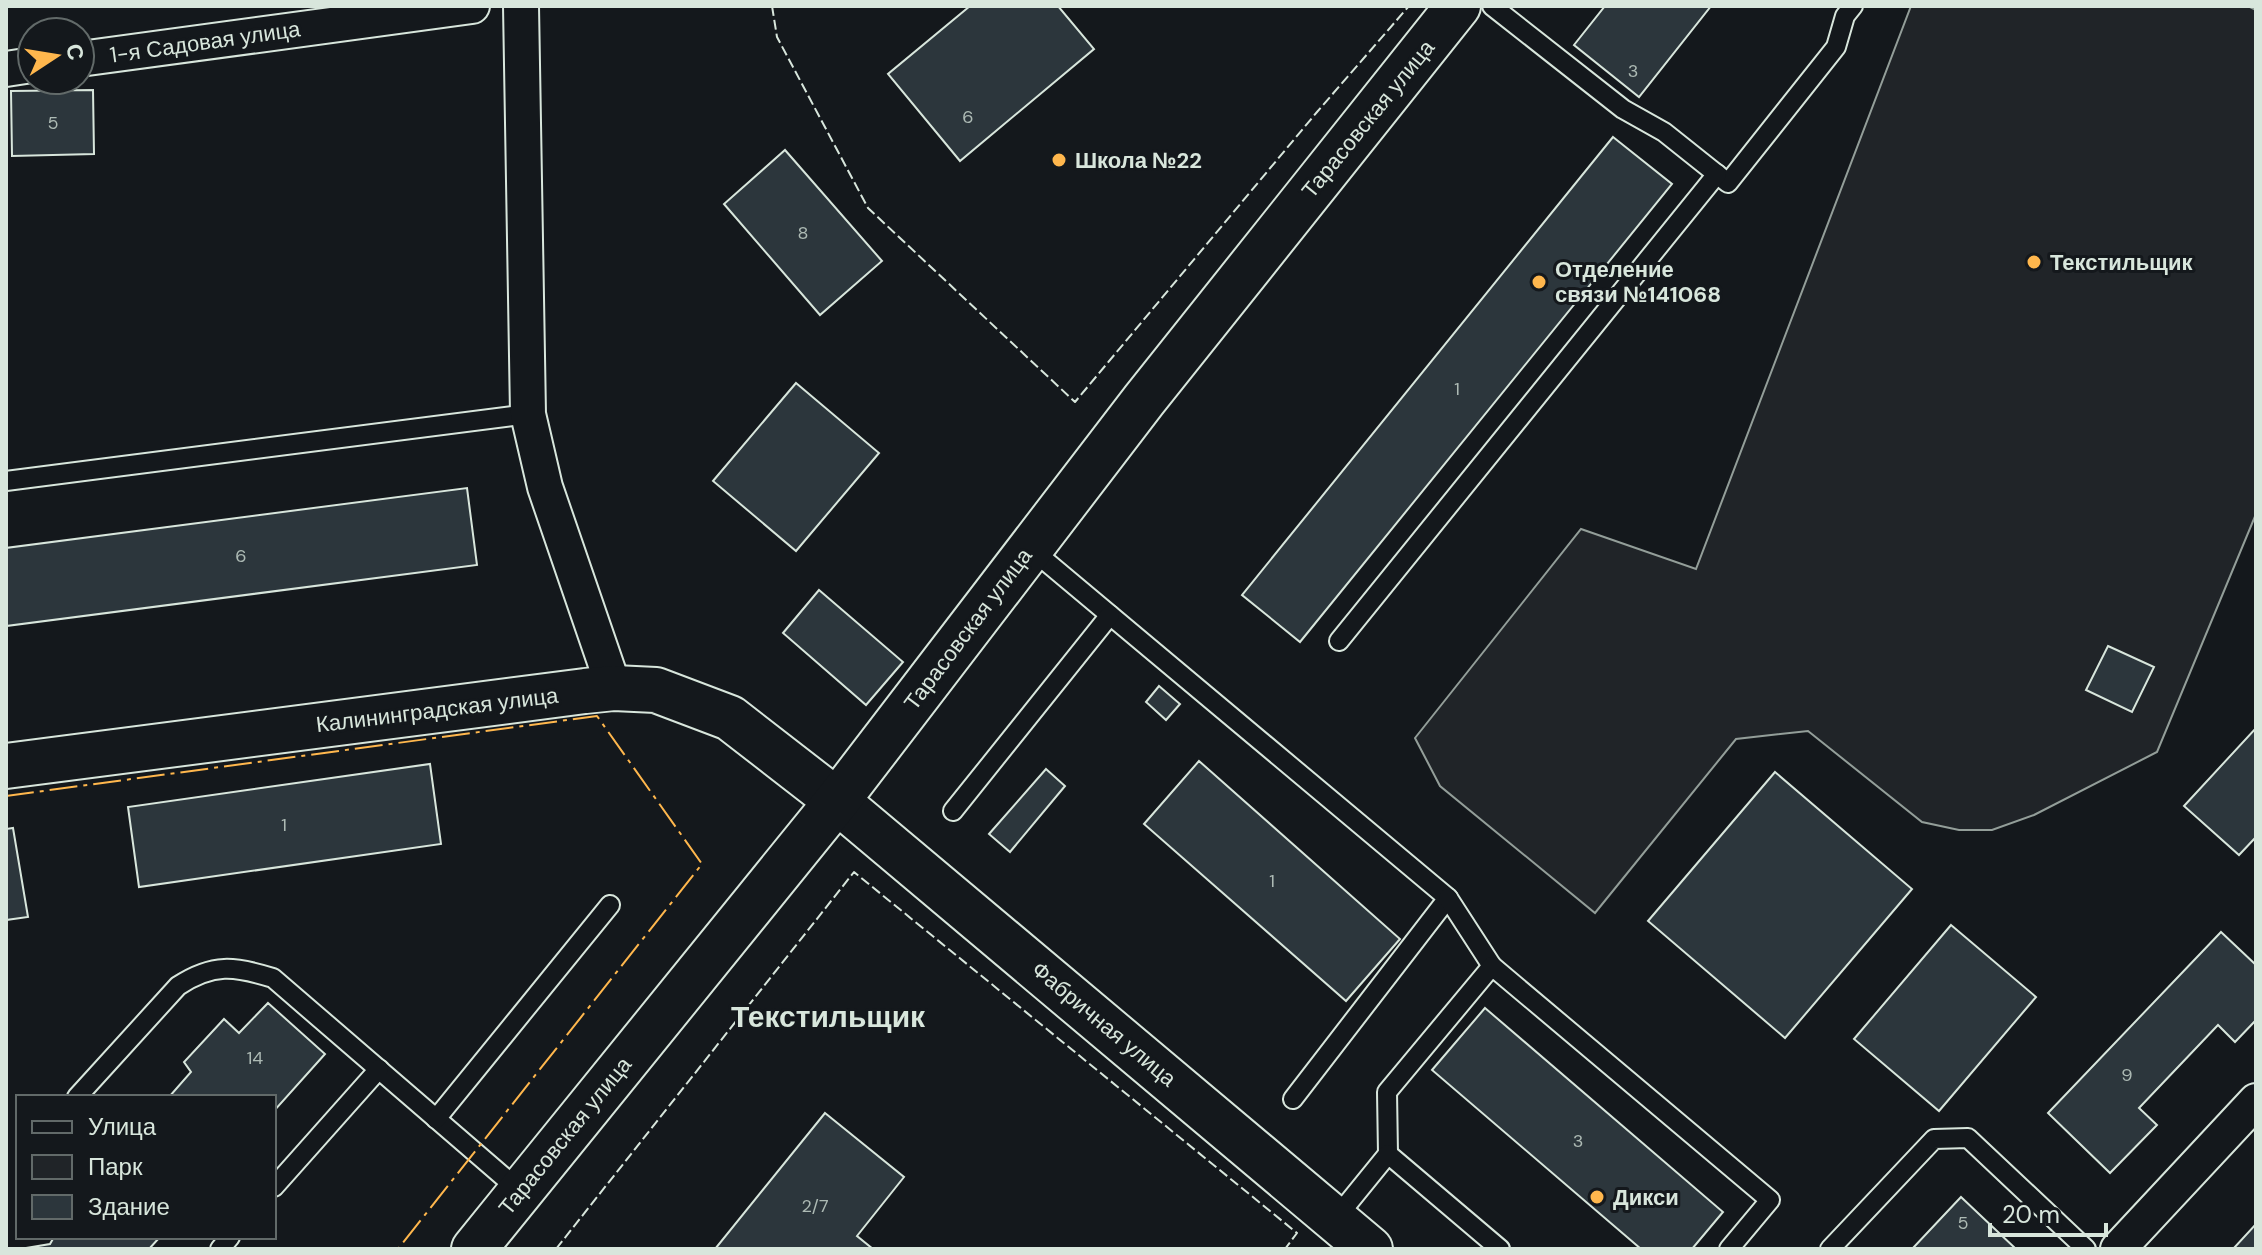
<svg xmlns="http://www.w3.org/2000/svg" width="2262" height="1255" font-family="'DM Sans',sans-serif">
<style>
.green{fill:#202428;stroke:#939e99;stroke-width:2}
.building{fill:#2c363c;stroke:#d8e6dc;stroke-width:2}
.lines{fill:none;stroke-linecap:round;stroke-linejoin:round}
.lane-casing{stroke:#d8e6dc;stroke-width:22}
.street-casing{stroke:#d8e6dc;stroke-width:38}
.secondary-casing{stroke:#d8e6dc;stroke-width:48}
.lane{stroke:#14181c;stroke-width:18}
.street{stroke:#14181c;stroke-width:34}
.secondary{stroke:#14181c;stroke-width:44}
.fence{stroke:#d8e6dc;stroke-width:2;stroke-dasharray:10 4;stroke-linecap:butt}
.power{stroke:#ffb74d;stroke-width:2;stroke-dasharray:28 6 4 6;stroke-linecap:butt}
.poi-dot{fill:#ffb74d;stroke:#14181c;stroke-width:3}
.labels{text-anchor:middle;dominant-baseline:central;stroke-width:6;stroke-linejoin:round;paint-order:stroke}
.number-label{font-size:18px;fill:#adbab4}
.street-label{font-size:22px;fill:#d8e6dc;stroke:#14181c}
.poi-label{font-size:22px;font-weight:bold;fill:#d8e6dc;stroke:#14181c;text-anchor:start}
.district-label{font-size:30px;font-weight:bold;fill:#d8e6dc;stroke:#14181c}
</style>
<rect width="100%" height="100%" fill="#14181c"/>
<!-- green -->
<path class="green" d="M1911,6H2248L2256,10V514L2157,752L2034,815L1992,830H1959L1922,822L1808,731L1736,739L1595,913L1440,786L1415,738L1581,529L1696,569Z"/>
<!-- building -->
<g class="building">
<path d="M970,6H1058L1094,49L960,161L888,74Z"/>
<path d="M1605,6H1711L1639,97L1574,45Z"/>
<path d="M93,90L94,154L12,156L11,91Z"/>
<path d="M1613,137L1672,184L1300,642L1242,595Z"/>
<path d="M785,150L882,261L820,315L724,204Z"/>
<path d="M796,383L879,453L796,551L713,481Z"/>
<path d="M467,488L477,565L6,626V548Z"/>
<path d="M819,590L903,662L866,705L783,633Z"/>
<path d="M2108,646L2154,667L2132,712L2086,690Z"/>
<path d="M1159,686L1180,704L1166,720L1146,702Z"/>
<path d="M2256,728V837L2239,855L2184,806Z"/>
<path d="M1199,761L1400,939L1346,1001L1144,824Z"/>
<path d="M430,764L441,844L139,887L128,807Z"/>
<path d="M1046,769L1065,786L1010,852L989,834Z"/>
<path d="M1775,772L1912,889L1785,1038L1648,921Z"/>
<path d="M13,828L28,917L6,920V829Z"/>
<path d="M1951,925L2036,997L1939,1111L1854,1039Z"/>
<path d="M2221,932L2256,965V1020L2235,1042L2218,1025L2139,1108L2157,1125L2110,1173L2048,1113Z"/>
<path d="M268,1003L325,1054L274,1111V1097H169L191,1072L184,1062L224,1019L239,1033Z"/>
<path d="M1485,1008L1723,1212L1692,1249H1641L1432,1070Z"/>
<path d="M825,1113L904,1177L857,1236L873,1249H715Z"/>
<path d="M1961,1197L2016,1249H1912Z"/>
<path d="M2256,1224V1249H2233Z"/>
<path d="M54,1237H160L149,1249H20L50,1244Z"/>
</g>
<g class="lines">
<!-- lane casing -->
<g class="lane-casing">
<g id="lane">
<path d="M1492,6L1623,109L1664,132L1728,183L1836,47L1845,16L1853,6"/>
<path d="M6,481L528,414"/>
<path d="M1030,548L1448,898L1293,1099"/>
<path d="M1339,641L1717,174"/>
<path d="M953,811L1110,615"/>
<path d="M1448,898L1492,966"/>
<path d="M77,1097L178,986C213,963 235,966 273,978L520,1191"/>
<path d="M436,1119L610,905"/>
<path d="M1388,1154L1387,1092L1492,966L1770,1200L1729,1249"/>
<path d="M274,1187L379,1069"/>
<path d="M1336,1218L1388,1154L1500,1249"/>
<path d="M220,1249L230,1237"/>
<path d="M1830,1249L1934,1139L1968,1138L2086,1249"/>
</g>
</g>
<!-- street casing -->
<g class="street-casing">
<g id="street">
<path d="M521,6L528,414L545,487L614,688"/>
<path d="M80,59L472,6"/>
<path d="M6,69L32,65"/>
<path d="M2118,1249L2256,1101"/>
</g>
</g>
<!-- secondary casing -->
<g class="secondary-casing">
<g id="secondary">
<path d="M6,766L585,691L614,688L656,690L730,718L837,801L1370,1249"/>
<path d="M474,1249L837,801L1144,400L1458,6"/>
</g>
</g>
<!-- lane -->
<use href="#lane" class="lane"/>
<!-- street -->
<use href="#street" class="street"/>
<!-- secondary -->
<use href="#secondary" class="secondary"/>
<!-- fence -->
<g class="fence">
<path d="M772,6L777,37L868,208L1075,402L1317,112L1409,6"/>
<path d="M556,1249L854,872L1297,1233L1285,1249"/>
</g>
<!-- power -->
<path class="power" d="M6,796L597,716L702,864L398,1249"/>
</g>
<!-- markers -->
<g class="poi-dot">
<circle cx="1059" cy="160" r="8"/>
<circle cx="2034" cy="262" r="8"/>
<circle cx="1539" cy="282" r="8"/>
<circle cx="1597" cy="1197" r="8"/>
</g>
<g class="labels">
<!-- number labels -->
<g class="number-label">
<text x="1633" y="71">3</text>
<text x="968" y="117">6</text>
<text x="53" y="123">5</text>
<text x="803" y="233">8</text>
<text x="1457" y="389">1</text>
<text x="241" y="556">6</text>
<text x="284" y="825">1</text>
<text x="1272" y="881">1</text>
<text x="255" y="1058">14</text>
<text x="2127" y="1075">9</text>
<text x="1578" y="1141">3</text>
<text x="815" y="1206">2/7</text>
<text x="1963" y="1223">5</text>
</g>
<!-- street labels -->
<g class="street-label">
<text transform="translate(205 42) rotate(-8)">1-я Садовая улица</text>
<text transform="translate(1368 119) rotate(-51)">Тарасовская улица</text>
<text transform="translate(968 629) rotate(-53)">Тарасовская улица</text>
<text transform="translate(437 710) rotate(-7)">Калининградская улица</text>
<text transform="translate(1104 1024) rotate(40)">Фабричная улица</text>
<text transform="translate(565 1136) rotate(-51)">Тарасовская улица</text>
</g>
<!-- poi labels -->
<g class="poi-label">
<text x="1075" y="160">Школа №22</text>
<text x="2050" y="262">Текстильщик</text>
<text x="1555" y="269">Отделение<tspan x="1555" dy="25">связи №141068</tspan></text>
<text x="1613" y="1197">Дикси</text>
</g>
<!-- district labels -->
<g class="district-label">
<text x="828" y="1016">Текстильщик</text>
</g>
</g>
<!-- border -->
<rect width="2262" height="1255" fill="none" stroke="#d8e6dc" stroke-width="16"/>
<!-- legend -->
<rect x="16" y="1095" width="260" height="144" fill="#14181c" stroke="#626a69" stroke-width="2"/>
<rect x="32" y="1121" width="40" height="12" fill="#14181c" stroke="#626a69" stroke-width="2"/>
<text x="88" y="1135" font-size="24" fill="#d8e6dc">Улица</text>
<rect x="32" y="1155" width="40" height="24" fill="#202428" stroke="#626a69" stroke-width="2"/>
<text x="88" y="1175" font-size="24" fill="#d8e6dc">Парк</text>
<rect x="32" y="1195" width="40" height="24" fill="#2c363c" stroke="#626a69" stroke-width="2"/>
<text x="88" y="1215" font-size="24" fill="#d8e6dc">Здание</text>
<!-- north arrow -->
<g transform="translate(56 56) rotate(78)"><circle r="38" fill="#14181c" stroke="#626a69" stroke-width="2"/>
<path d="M0-6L14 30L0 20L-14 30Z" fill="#ffb74d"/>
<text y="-12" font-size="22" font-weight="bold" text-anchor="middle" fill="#d8e6dc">С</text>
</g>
<!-- scale -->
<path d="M1990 1223v12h116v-12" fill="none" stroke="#d8e6dc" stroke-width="4"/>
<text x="2002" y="1223" font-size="24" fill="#d8e6dc" stroke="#14181c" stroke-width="6" paint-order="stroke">20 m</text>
</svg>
